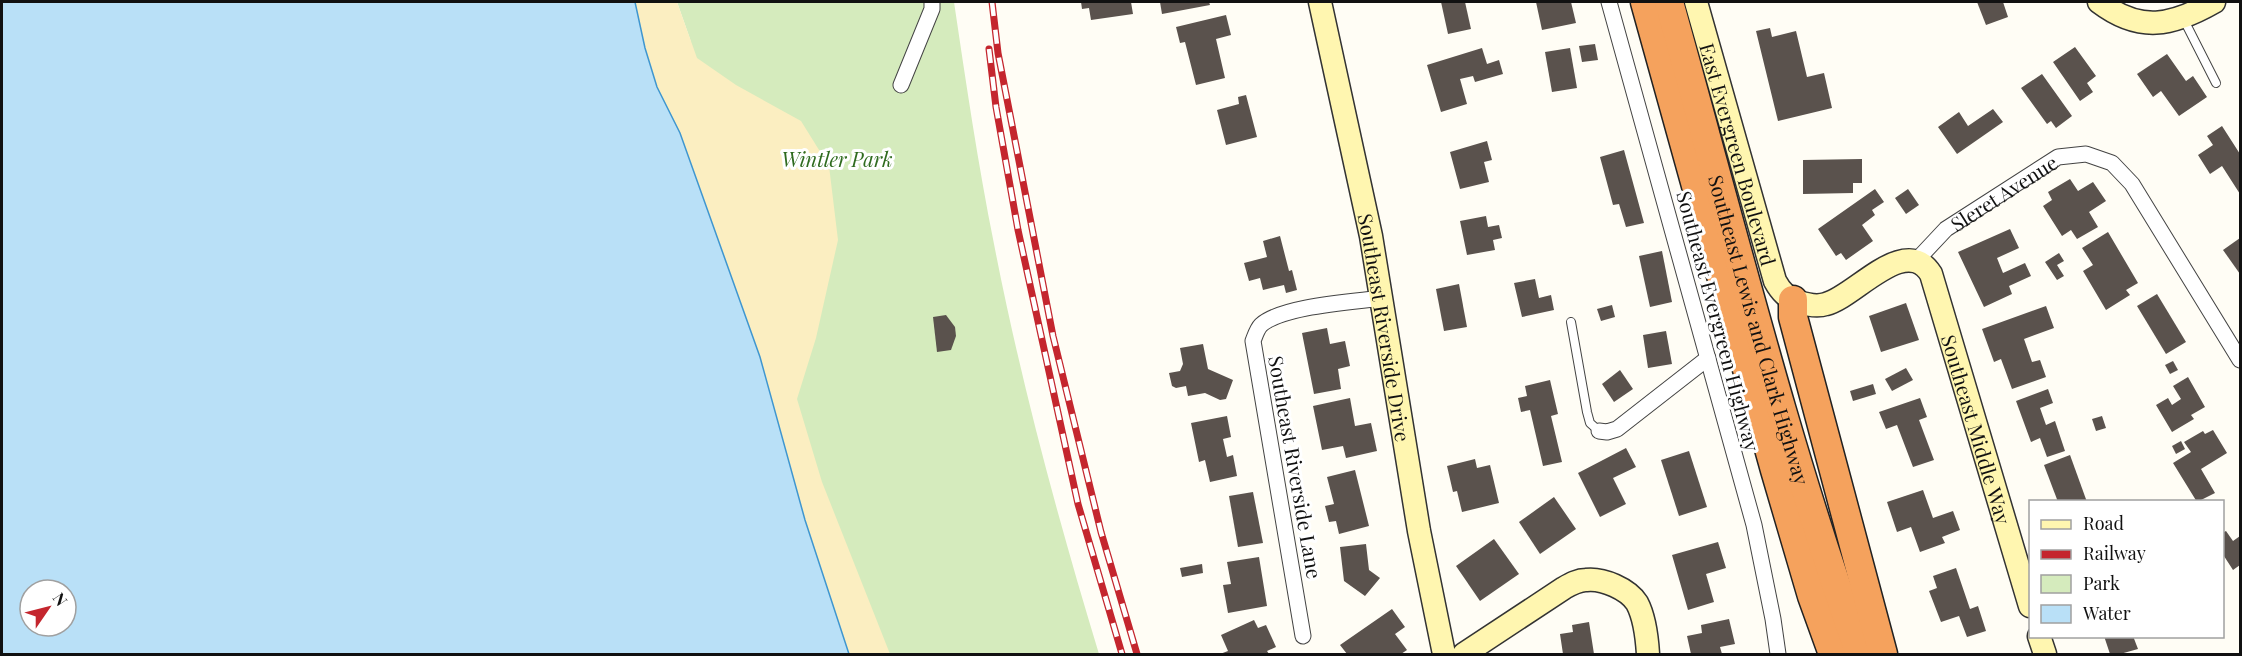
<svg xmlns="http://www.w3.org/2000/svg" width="2242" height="656" font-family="'Playfair Display',serif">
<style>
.green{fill:#d5ebbd}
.sand{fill:#fbeec1}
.water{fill:#b9e0f7;stroke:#3f96cf;stroke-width:1.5;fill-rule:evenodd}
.building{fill:#5a524d}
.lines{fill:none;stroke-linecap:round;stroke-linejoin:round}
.lane-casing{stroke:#444;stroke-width:10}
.street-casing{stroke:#444;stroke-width:17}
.secondary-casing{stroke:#333;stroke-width:25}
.highway-casing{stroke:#222;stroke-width:31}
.lane{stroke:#fff;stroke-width:8}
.street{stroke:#fff;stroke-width:15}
.secondary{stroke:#fff6b0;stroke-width:22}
.highway{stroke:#f5a25d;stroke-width:28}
.rail-casing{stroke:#c4262e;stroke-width:7}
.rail{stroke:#fff;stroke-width:4.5;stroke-dasharray:14;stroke-linecap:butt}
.labels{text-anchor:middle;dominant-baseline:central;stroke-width:6;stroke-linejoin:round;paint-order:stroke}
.street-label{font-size:20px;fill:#111;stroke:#fff}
.park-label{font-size:20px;font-style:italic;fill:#2f6b1f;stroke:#fff}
</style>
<rect width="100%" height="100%" fill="#fffdf5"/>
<!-- green -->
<path class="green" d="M677,2H954C966,83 978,164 994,244C1021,383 1058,519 1099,654H849L805,520L760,357L690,39Z"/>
<!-- sand -->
<path class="sand" d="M635,2H677L697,58L736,85L801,121L829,166L838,240L816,338L797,399L822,482L890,654H849L805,520L760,357L680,133L657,87L645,48Z"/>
<!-- water -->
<path class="water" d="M2,2H635L645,48L657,87L680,133L760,357L805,520L849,654H2ZM30,590H66V626H30Z"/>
<!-- building -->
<g class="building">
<path d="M1081,2H1131L1133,14L1091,20L1089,8L1082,9Z"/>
<path d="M1160,2H1209L1210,5L1162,14Z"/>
<path d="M1441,2H1465L1471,29L1448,34Z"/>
<path d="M1536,2H1571L1576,23L1542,30Z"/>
<path d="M1977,2H2003L2008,17L1986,25Z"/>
<path d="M1226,15L1231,35L1216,39L1225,78L1196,85L1185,42L1180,43L1176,27Z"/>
<path d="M1770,28L1772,37L1796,31L1807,77L1824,73L1832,108L1778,121L1756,31Z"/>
<path d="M1595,44L1598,60L1582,62L1579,46Z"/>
<path d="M2075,47L2096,76L2087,83L2093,92L2080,101L2053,62Z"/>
<path d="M1482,48L1487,64L1499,60L1503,74L1475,82L1473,76L1460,79L1467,104L1441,112L1427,65Z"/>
<path d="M1570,48L1577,88L1552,92L1545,52Z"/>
<path d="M2167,54L2186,81L2193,76L2207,97L2179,116L2161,91L2153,97L2137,74Z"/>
<path d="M2042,74L2072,116L2056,128L2051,121L2047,124L2021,88Z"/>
<path d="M1246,95L1257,137L1226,145L1217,110L1239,104L1238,97Z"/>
<path d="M1993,109L2003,122L1957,154L1938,127L1959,112L1968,126Z"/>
<path d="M2222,126L2240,154V194L2222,166L2210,174L2198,155L2213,145L2207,136Z"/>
<path d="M1487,141L1492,160L1484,162L1489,182L1460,189L1450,152Z"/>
<path d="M1624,150L1644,223L1626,227L1619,204L1613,205L1600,157Z"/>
<path d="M1862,159V183H1853V193L1803,194V160Z"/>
<path d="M2070,179L2078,191L2093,182L2106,201L2089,212L2098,227L2077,239L2071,230L2062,236L2043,206L2052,200L2048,192Z"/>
<path d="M1875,189L1884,202L1872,210L1875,215L1862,225L1873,241L1846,260L1841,253L1836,256L1818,229Z"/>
<path d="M1908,189L1919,205L1906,214L1895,198Z"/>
<path d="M1486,216L1488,227L1499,225L1502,238L1493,240L1495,250L1467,255L1460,221Z"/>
<path d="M2010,229L2019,248L1997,258L2003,273L2025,263L2031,276L2009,286L2012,294L1984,307L1958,252Z"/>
<path d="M2108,232L2138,283L2126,290L2130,295L2106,310L2083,271L2093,265L2082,248Z"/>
<path d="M1280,236L1289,271L1292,270L1297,290L1286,293L1284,285L1263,290L1260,278L1249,281L1244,263L1267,257L1263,241Z"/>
<path d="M2240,238V274L2223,250Z"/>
<path d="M1662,251L1672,302L1650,307L1639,256Z"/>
<path d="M2059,253L2064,261L2057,265L2064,276L2057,280L2045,262Z"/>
<path d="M1535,279L1539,298L1551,295L1554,310L1522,317L1514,283Z"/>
<path d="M1459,284L1467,327L1444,331L1436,289Z"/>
<path d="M2157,294L2186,342L2166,354L2137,306Z"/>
<path d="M1906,303L1919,340L1881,352L1869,316Z"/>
<path d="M1612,305L1615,317L1601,321L1597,309Z"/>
<path d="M2046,306L2054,328L2024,339L2032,362L2040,360L2046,377L2012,389L2001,359L1994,362L1982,329Z"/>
<path d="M946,315L955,327L956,336L951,350L937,352L933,317Z"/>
<path d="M1327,328L1330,344L1345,341L1350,366L1338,369L1341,389L1314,394L1302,333Z"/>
<path d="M1666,331L1672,364L1648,368L1643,335Z"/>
<path d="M1203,344L1208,369L1233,380L1226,399L1220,400L1205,393L1188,396L1186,386L1176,388L1172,386L1169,373L1180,371L1183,364L1180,348Z"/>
<path d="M2173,361L2178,370L2170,374L2165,365Z"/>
<path d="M1906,368L1913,380L1892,391L1885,379Z"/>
<path d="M1620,370L1633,389L1614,402L1602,384Z"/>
<path d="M2188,377L2205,407L2191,415L2194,419L2172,432L2156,405L2168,398L2172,405L2181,399L2173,386Z"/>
<path d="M1550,380L1558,414L1551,416L1562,462L1543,466L1530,410L1521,412L1518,398L1527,396L1525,386Z"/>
<path d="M1873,384L1876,394L1853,401L1850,391Z"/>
<path d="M2048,389L2053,403L2040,408L2046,425L2055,421L2065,451L2047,457L2040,438L2031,442L2016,401Z"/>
<path d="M1350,398L1355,426L1371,423L1377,451L1346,458L1343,446L1322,450L1313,406Z"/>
<path d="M1920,398L1927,417L1919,420L1934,460L1913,467L1897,425L1886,429L1879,412Z"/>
<path d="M1227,416L1231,437L1223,439L1227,457L1233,455L1237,476L1210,482L1205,460L1199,462L1191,423Z"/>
<path d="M2102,416L2106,428L2096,431L2092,419Z"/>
<path d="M2213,430L2227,453L2201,469L2215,493L2197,502L2173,463L2191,452L2184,442L2203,431L2205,434Z"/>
<path d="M2181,441L2185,449L2176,454L2172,446Z"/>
<path d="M1626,448L1636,467L1613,478L1626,504L1600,517L1578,473Z"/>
<path d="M1689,451L1707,507L1679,516L1661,460Z"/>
<path d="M2070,455L2087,502H2058L2044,465Z"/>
<path d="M1475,459L1477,468L1490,465L1499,503L1462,512L1457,491L1453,492L1447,466Z"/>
<path d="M1355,470L1369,526L1339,534L1336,521L1329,522L1325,506L1334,504L1327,477Z"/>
<path d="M1923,490L1933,518L1953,511L1960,530L1942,537L1945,543L1920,552L1911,527L1897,532L1887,502Z"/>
<path d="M1253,492L1263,543L1238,547L1229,496Z"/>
<path d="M1554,497L1576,529L1540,554L1519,522Z"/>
<path d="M2226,531L2233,541L2240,536V565L2233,570L2222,553V533Z"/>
<path d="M1494,539L1519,574L1480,601L1456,566Z"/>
<path d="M1718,542L1726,568L1706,574L1714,602L1688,610L1672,555Z"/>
<path d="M1366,544L1369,570L1380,578L1365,596L1344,581L1340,547Z"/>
<path d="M1259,557L1267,606L1228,613L1223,585L1231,584L1227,562Z"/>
<path d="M1202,564L1203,573L1182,577L1180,568Z"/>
<path d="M1956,568L1970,609L1978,606L1986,631L1967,637L1959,616L1941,622L1929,591L1937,588L1933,576Z"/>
<path d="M1392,609L1405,627L1395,634L1407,650L1401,654H1347L1340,645Z"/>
<path d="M1729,619L1735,644L1720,647L1722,654H1691L1687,636L1702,633L1701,625Z"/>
<path d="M1254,620L1258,628L1266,625L1276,647L1267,651L1269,654H1220L1228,651L1221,635Z"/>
<path d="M1589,622L1594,654H1563L1560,634L1573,632L1572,625Z"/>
<path d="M2104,636H2133L2138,649L2120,654H2110Z"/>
</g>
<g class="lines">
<!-- lane casing -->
<g class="lane-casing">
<g id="lane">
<path d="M2183,18L2216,83"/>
<path d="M1571,322L1587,412L1590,423L1599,431"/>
</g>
</g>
<!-- street casing -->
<g class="street-casing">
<g id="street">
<path d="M1609,2L1754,525L1773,619L1778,654"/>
<path d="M901,85L932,9V2"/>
<path id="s1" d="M1916,261L1946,229L2058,157L2086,154L2112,163L2132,184L2240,360"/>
<path d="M1599,431L1607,432L1617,429L1708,358"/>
<path d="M1303,636L1253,341C1255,336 1257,329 1261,325C1282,306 1352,302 1382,298"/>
</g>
</g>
<!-- secondary casing -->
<g class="secondary-casing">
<g id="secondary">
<path id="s2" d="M1320,2L1371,236L1419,531L1444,654"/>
<path id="s3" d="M1696,2L1775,281C1781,292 1787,298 1799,302C1808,305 1817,307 1826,304C1855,297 1905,233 1931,274L2030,606"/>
<path d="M2099,2C2140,33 2172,26 2214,2"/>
<path d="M2039,636L2045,654"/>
<path d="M1464,654L1564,588C1571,584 1578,580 1586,580C1603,578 1628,589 1637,603C1645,618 1647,638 1648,654"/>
</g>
</g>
<!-- highway casing -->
<g class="highway-casing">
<g id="highway">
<path d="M1645,2L1775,470L1812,596L1833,654"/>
<path id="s4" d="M1669,2C1730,220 1784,441 1860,654"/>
<path d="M1793,300V317L1883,654"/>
</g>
</g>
<!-- lane -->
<use href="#lane" class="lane"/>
<!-- street -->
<use href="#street" class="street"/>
<!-- secondary -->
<use href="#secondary" class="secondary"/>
<!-- highway -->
<use href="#highway" class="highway"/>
<!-- rail casing -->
<g class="rail-casing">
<g id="rail">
<path d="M992,2L998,53L1053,336L1101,532L1137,654"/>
<path d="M989,49L996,107L1018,230L1078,504L1122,654"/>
</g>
</g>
<!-- rail -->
<use href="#rail" class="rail"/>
</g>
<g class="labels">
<!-- street labels -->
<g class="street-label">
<text stroke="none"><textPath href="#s3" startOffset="158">East Evergreen Boulevard</textPath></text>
<text stroke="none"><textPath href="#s1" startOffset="112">Sleret Avenue</textPath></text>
<text transform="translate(1719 321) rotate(75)">Southeast Evergreen Highway</text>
<text stroke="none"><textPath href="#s2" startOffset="332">Southeast Riverside Drive</textPath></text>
<text stroke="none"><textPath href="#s4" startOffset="340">Southeast Lewis and Clark Highway</textPath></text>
<text stroke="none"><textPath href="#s3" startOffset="634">Southeast Middle Way</textPath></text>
<text transform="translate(1296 467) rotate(80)">Southeast Riverside Lane</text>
</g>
<!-- park labels -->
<g class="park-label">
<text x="837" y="158">Wintler Park</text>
</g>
</g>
<!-- border -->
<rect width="2242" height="656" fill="none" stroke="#111111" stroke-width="6"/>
<!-- legend -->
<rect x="2029" y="500" width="195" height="138" fill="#ffffff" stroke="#a0a0a0" stroke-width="1.5"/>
<rect x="2041" y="520" width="30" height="9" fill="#fff6b0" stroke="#a0a0a0" stroke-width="1.5"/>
<text x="2083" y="530" font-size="18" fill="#111111">Road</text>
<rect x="2041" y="550" width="30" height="9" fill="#c4262e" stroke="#a0a0a0" stroke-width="1.5"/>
<text x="2083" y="560" font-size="18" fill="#111111">Railway</text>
<rect x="2041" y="575" width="30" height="18" fill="#d5ebbd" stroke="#a0a0a0" stroke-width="1.5"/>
<text x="2083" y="590" font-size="18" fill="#111111">Park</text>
<rect x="2041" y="605" width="30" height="18" fill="#b9e0f7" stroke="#a0a0a0" stroke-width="1.5"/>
<text x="2083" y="620" font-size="18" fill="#111111">Water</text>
<!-- north arrow -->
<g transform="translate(48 608) rotate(55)"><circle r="28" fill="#ffffff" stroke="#a0a0a0" stroke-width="1.5"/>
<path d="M0-4.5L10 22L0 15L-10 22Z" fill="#c4262e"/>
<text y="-9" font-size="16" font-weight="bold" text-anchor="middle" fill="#111111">N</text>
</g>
</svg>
